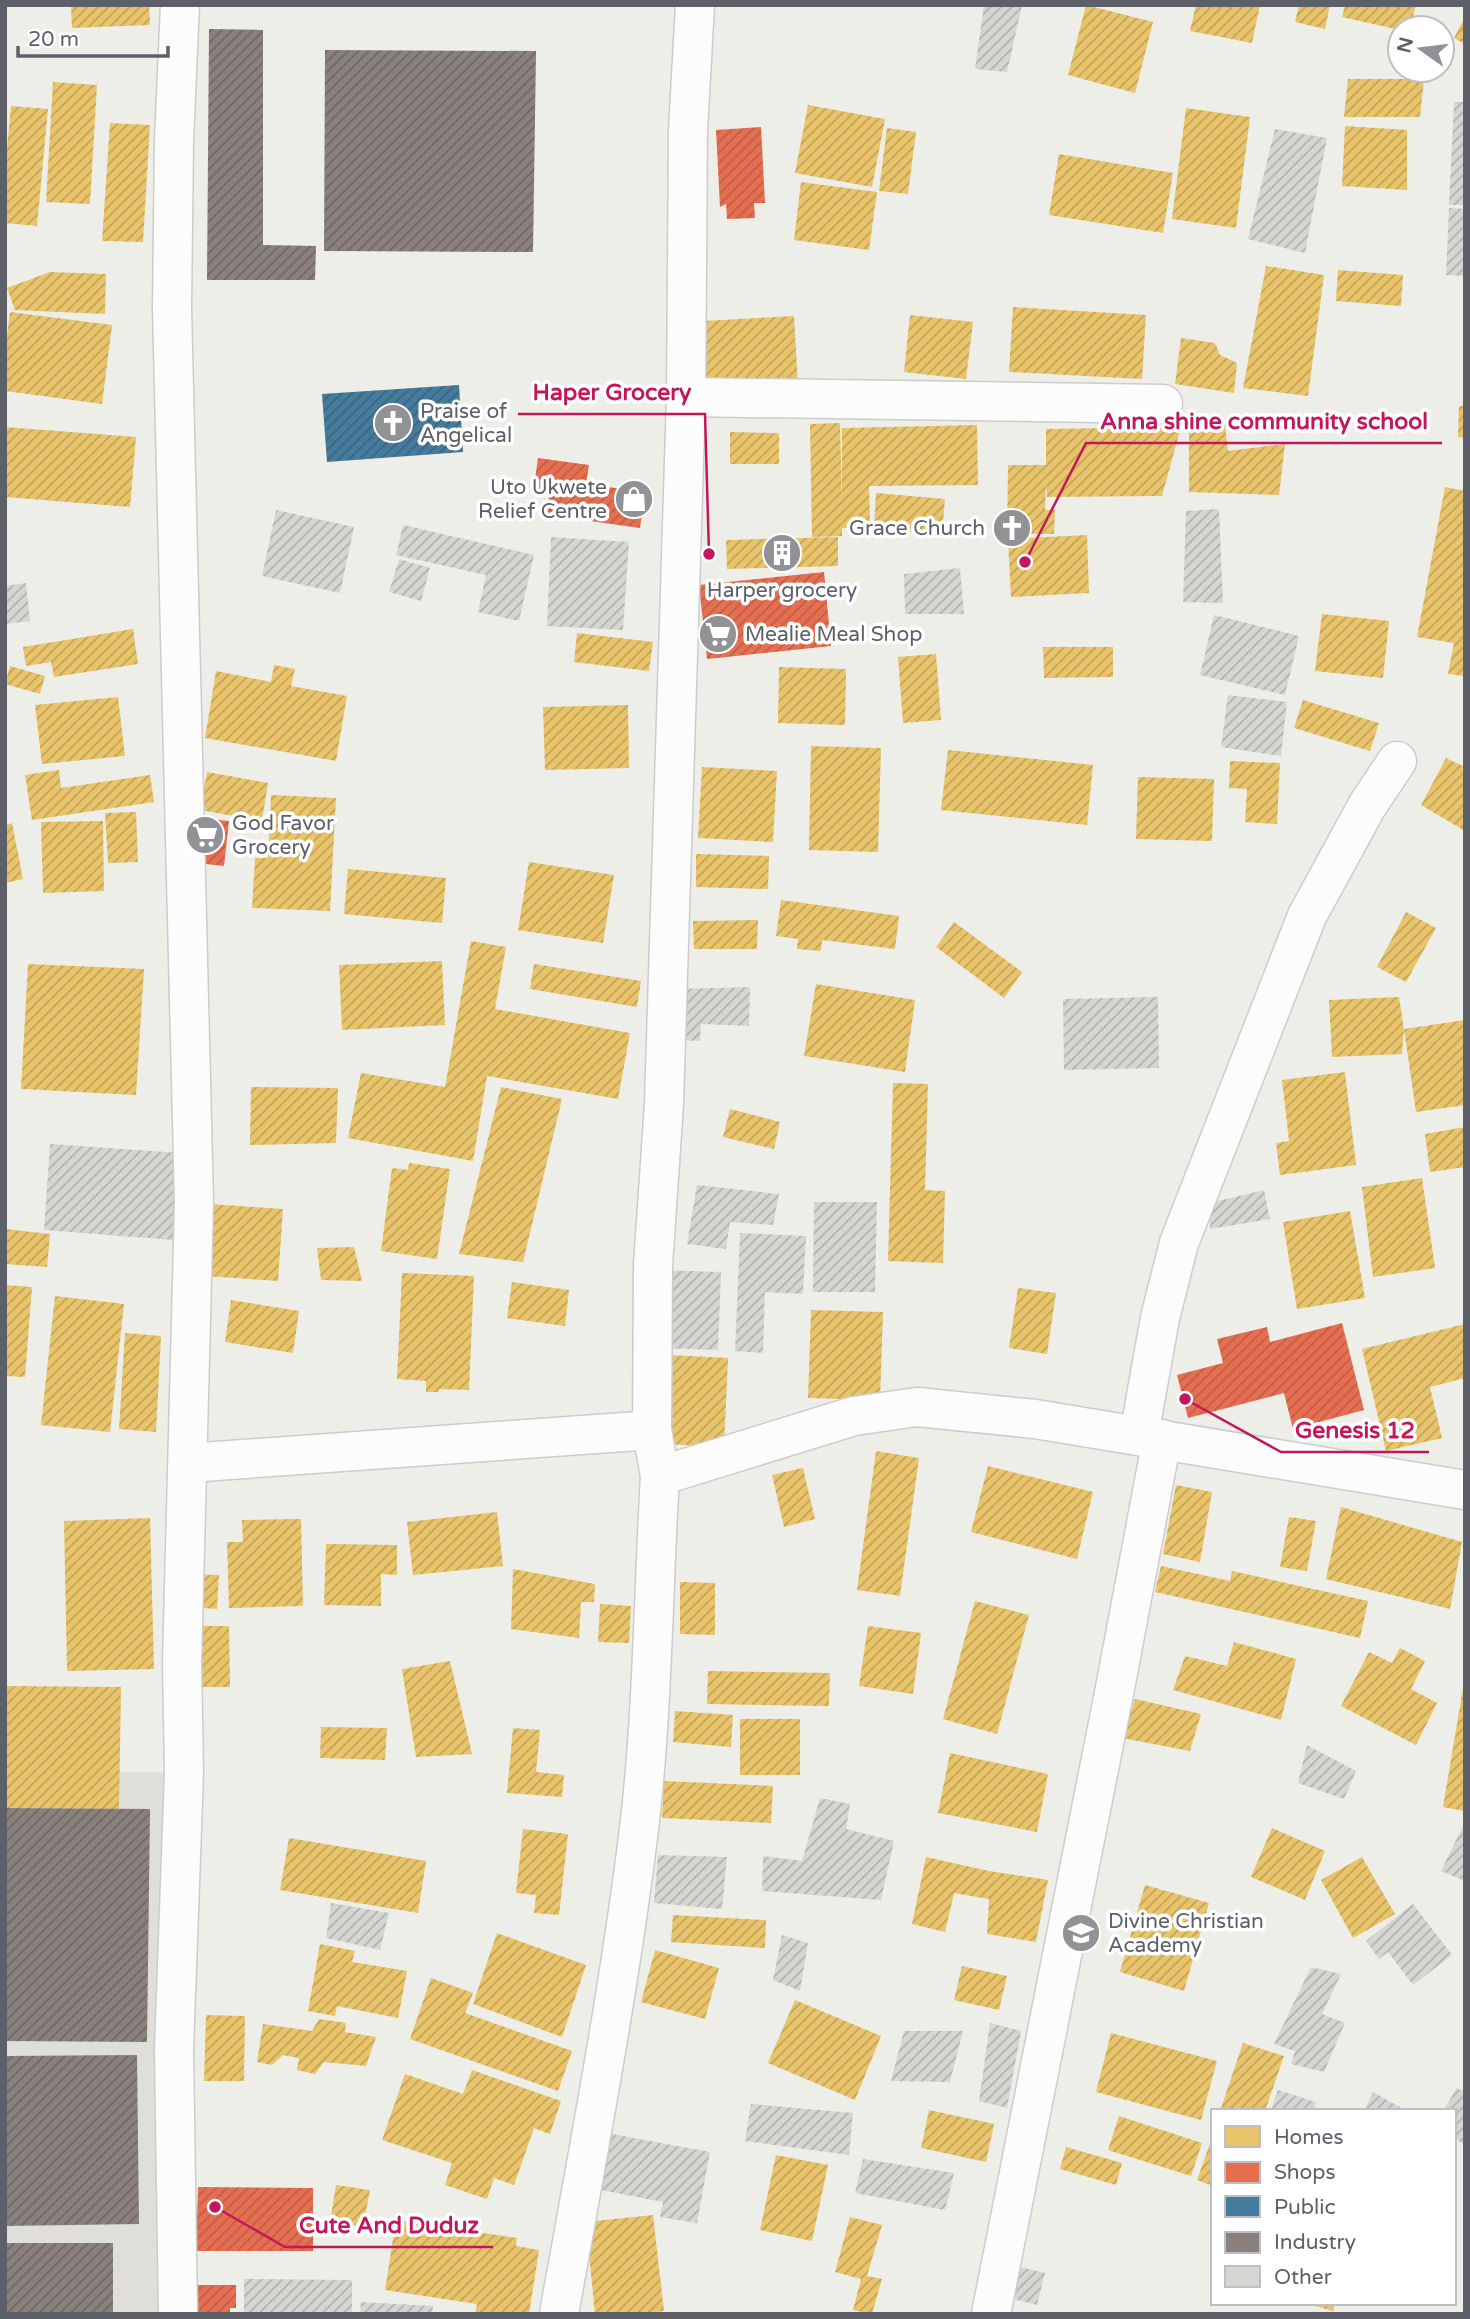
<svg xmlns="http://www.w3.org/2000/svg" width="1470" height="2319" font-family="'Varela Round',sans-serif">
<style>
.industrial{fill:#dfdfda}
.homes{fill:url(#homes-hatch)}
.shops{fill:url(#shops-hatch)}
.public{fill:url(#public-hatch)}
.industry{fill:url(#industry-hatch)}
.building{fill:url(#building-hatch)}
.lines{fill:none;stroke-linecap:round;stroke-linejoin:round}
.minor-casing{stroke:#cbcccb;stroke-width:41}
.minor{stroke:#fcfcfc;stroke-width:38}
.labels{text-anchor:middle;dominant-baseline:central;stroke-width:7;stroke-linejoin:round;paint-order:stroke}
.poi-label{font-size:21px;fill:#5d6068;stroke:#fff;text-anchor:start}
.leader{fill:none;stroke:#c2185b;stroke-width:2.5}
.callout-dot{fill:#c2185b;stroke:#fff;stroke-width:2.5}
.callout-label{font-size:23px;text-anchor:middle;font-weight:bold;fill:#c2185b;stroke:#fff;stroke-width:7;stroke-linejoin:round;paint-order:stroke}
</style>
<defs>
<pattern id="homes-hatch" width="6" height="6" patternUnits="userSpaceOnUse" patternTransform="scale(1.75)"><rect width="6" height="6" fill="#e9c46a"/><path d="M-1 1l2-2M0 6l6-6M5 7l2-2" fill="none" stroke="#c0a35b"/></pattern>
<pattern id="shops-hatch" width="6" height="6" patternUnits="userSpaceOnUse" patternTransform="scale(1.75)"><rect width="6" height="6" fill="#e76f51"/><path d="M-1 1l2-2M0 6l6-6M5 7l2-2" fill="none" stroke="#be5f47"/></pattern>
<pattern id="public-hatch" width="6" height="6" patternUnits="userSpaceOnUse" patternTransform="scale(1.75)"><rect width="6" height="6" fill="#457b9d"/><path d="M-1 1l2-2M0 6l6-6M5 7l2-2" fill="none" stroke="#3b647e"/></pattern>
<pattern id="industry-hatch" width="6" height="6" patternUnits="userSpaceOnUse" patternTransform="scale(1.75)"><rect width="6" height="6" fill="#8a817c"/><path d="M-1 1l2-2M0 6l6-6M5 7l2-2" fill="none" stroke="#6e6865"/></pattern>
<pattern id="building-hatch" width="6" height="6" patternUnits="userSpaceOnUse" patternTransform="scale(1.75)"><rect width="6" height="6" fill="#d5d5d2"/><path d="M-1 1l2-2M0 6l6-6M5 7l2-2" fill="none" stroke="#b0b0ae"/></pattern>
</defs>
<rect width="100%" height="100%" fill="#eeeee9"/>
<!-- industrial -->
<path class="industrial" d="M5,1769L184,1773L178,2314H5Z"/>
<!-- homes -->
<g class="homes">
<path d="M71,5H149L150,25L72,28Z"/>
<path d="M1086,5L1153,22L1135,93L1068,75Z"/>
<path d="M1196,5H1260L1252,43L1190,31Z"/>
<path d="M1299,5H1330L1325,29L1295,22Z"/>
<path d="M1345,5H1416L1410,28H1400V30L1342,17Z"/>
<path d="M1465,17V44L1454,38Z"/>
<path d="M1348,79H1424L1420,117H1344Z"/>
<path d="M53,82L97,85L90,204L46,202Z"/>
<path d="M808,105L885,119L872,187L795,173Z"/>
<path d="M11,106L48,109L37,226L5,223V170Z"/>
<path d="M1186,108L1250,117L1236,228L1172,219Z"/>
<path d="M110,123L150,125L143,242L102,241Z"/>
<path d="M1345,126L1407,130V190L1342,186Z"/>
<path d="M887,128L916,132L908,194L879,191Z"/>
<path d="M1059,154L1173,173L1163,233L1049,215Z"/>
<path d="M801,182L877,192L869,250L794,240Z"/>
<path d="M1266,266L1324,275L1308,396L1243,388Z"/>
<path d="M1338,270L1403,275L1401,306L1336,301Z"/>
<path d="M50,272L106,274L105,314L15,310L7,288Z"/>
<path d="M1013,307L1146,315L1142,379L1009,372Z"/>
<path d="M10,312L112,325L102,404L5,391V352Z"/>
<path d="M910,315L973,322L966,379L904,372Z"/>
<path d="M794,316L798,385L707,390L703,321Z"/>
<path d="M1181,338L1215,343L1220,355L1237,363L1234,393L1175,384Z"/>
<path d="M1459,406H1465V438L1458,437Z"/>
<path d="M840,423L842,503V428L977,425L978,485L869,486L870,527L842,528V536L812,537L810,424Z"/>
<path d="M1225,425L1228,451L1285,444L1279,495L1189,492V426Z"/>
<path d="M5,427L136,437L130,507L5,497Z"/>
<path d="M1181,427L1162,496L1047,497L1046,483L1045,510H1055L1054,534H1007L1008,465H1046V429Z"/>
<path d="M730,432L779,433V464H730Z"/>
<path d="M1445,487L1465,491V676L1448,674L1454,643L1417,637Z"/>
<path d="M876,493L945,499L942,534L874,529Z"/>
<path d="M1087,535L1089,593L1011,597L1008,539Z"/>
<path d="M838,537V566L727,569L726,540Z"/>
<path d="M1322,614L1389,621L1383,678L1315,671Z"/>
<path d="M133,629L138,664L54,677L51,662L26,666L23,647Z"/>
<path d="M577,633L653,642L649,671L574,662Z"/>
<path d="M1043,647H1113V677L1044,678Z"/>
<path d="M936,654L941,720L903,723L898,657Z"/>
<path d="M274,665L295,669L291,686L347,696L336,761L205,738L216,671L271,682Z"/>
<path d="M10,666L45,676L40,694L5,684Z"/>
<path d="M779,667L846,669L845,725L778,723Z"/>
<path d="M118,697L125,756L42,764L35,705Z"/>
<path d="M1303,700L1379,723L1370,751L1294,728Z"/>
<path d="M628,705L629,768L545,770L543,707Z"/>
<path d="M811,746L881,748L878,852L809,850Z"/>
<path d="M948,750L1093,765L1087,825L941,810Z"/>
<path d="M1446,758L1465,767V831L1421,805Z"/>
<path d="M1230,761L1280,763L1277,824L1245,822L1247,789L1229,788Z"/>
<path d="M702,767L777,771L773,842L698,838Z"/>
<path d="M59,770L61,788L150,775L154,802L32,820L25,775Z"/>
<path d="M207,772L268,783L262,821L200,810Z"/>
<path d="M1138,777L1214,779L1212,841L1136,839Z"/>
<path d="M271,795L336,798L330,911L252,908L255,858H268Z"/>
<path d="M136,812L138,862L108,863L105,813Z"/>
<path d="M103,821L104,891L43,893L41,822Z"/>
<path d="M12,823L23,879L5,883V825Z"/>
<path d="M696,854L769,856L768,889L696,887Z"/>
<path d="M529,862L614,875L603,943L518,930Z"/>
<path d="M348,869L446,878L442,923L344,914Z"/>
<path d="M781,900L899,916L895,949L822,940L821,951L797,949L798,939L776,936Z"/>
<path d="M1406,912L1436,928L1406,982L1377,967Z"/>
<path d="M758,920L757,949H694L693,921Z"/>
<path d="M954,922L1022,972L1004,998L936,947Z"/>
<path d="M471,941L506,947L495,1009L630,1033L618,1099L487,1076L473,1161L348,1138L361,1073L445,1087Z"/>
<path d="M442,961L445,1025L342,1030L339,965Z"/>
<path d="M28,964L144,969L136,1095L21,1089Z"/>
<path d="M534,964L641,981L637,1007L530,989Z"/>
<path d="M816,984L915,1000L905,1072L804,1056Z"/>
<path d="M1399,997L1404,1029L1402,1054L1332,1057L1329,1000Z"/>
<path d="M1465,1020V1105L1416,1112L1404,1029Z"/>
<path d="M1345,1072L1356,1165L1280,1175L1276,1143L1289,1141L1282,1080Z"/>
<path d="M893,1083L928,1084L925,1190L945,1191L943,1263L888,1261Z"/>
<path d="M251,1087L338,1088L336,1143L250,1145Z"/>
<path d="M501,1087L562,1099L523,1262L459,1254Z"/>
<path d="M730,1109L780,1122L774,1149L723,1137Z"/>
<path d="M1465,1127V1167L1430,1172L1425,1134Z"/>
<path d="M409,1163L450,1169L437,1259L381,1251L392,1168L408,1170Z"/>
<path d="M1422,1178L1435,1268L1373,1277L1362,1187Z"/>
<path d="M210,1204L283,1209L278,1281L205,1276Z"/>
<path d="M1350,1211L1365,1298L1297,1309L1283,1222Z"/>
<path d="M5,1229L50,1234L47,1267L5,1264Z"/>
<path d="M354,1247L362,1281L321,1280L317,1248Z"/>
<path d="M402,1273L474,1276L469,1390L439,1389V1392H426V1381L397,1379Z"/>
<path d="M512,1282L569,1290L565,1326L507,1318Z"/>
<path d="M5,1285L32,1287L25,1377L5,1376Z"/>
<path d="M1018,1288L1056,1293L1047,1354L1009,1348Z"/>
<path d="M55,1296L124,1304L110,1432L41,1425Z"/>
<path d="M231,1300L299,1311L293,1353L225,1342Z"/>
<path d="M811,1310L883,1312L880,1400L808,1398Z"/>
<path d="M1465,1324V1378L1430,1387L1442,1438L1386,1451L1362,1349Z"/>
<path d="M125,1333L161,1336L156,1432L119,1429Z"/>
<path d="M670,1355L728,1358L724,1447L666,1444Z"/>
<path d="M876,1451L919,1458L900,1596L857,1590Z"/>
<path d="M988,1466L1093,1492L1077,1559L971,1532Z"/>
<path d="M803,1468L815,1519L784,1527L772,1475Z"/>
<path d="M1176,1485L1212,1492L1200,1562L1163,1554Z"/>
<path d="M1341,1507L1462,1542L1450,1609L1326,1579Z"/>
<path d="M497,1512L503,1566L413,1575L407,1522Z"/>
<path d="M1289,1517L1316,1521L1307,1571L1280,1567Z"/>
<path d="M150,1518L154,1669L67,1671L64,1521Z"/>
<path d="M301,1519L303,1606L229,1608L227,1542H243L242,1520Z"/>
<path d="M326,1544L397,1545V1575L381,1574V1606L324,1605Z"/>
<path d="M1161,1566L1230,1581L1232,1571L1368,1601L1360,1638L1155,1592Z"/>
<path d="M513,1569L595,1584L594,1602H581L579,1638L511,1629Z"/>
<path d="M190,1574L219,1575L217,1609L189,1607Z"/>
<path d="M680,1582L715,1583V1635L680,1634Z"/>
<path d="M975,1601L1029,1615L997,1734L943,1719Z"/>
<path d="M600,1604L631,1606L629,1643L598,1642Z"/>
<path d="M194,1626H229L230,1687H194Z"/>
<path d="M868,1626L921,1633L913,1694L859,1686Z"/>
<path d="M1234,1642L1296,1659L1281,1720L1173,1690L1185,1656L1227,1666Z"/>
<path d="M1400,1648L1425,1661L1411,1689L1437,1703L1416,1745L1341,1706L1369,1652L1392,1663Z"/>
<path d="M450,1661L472,1754L416,1757L402,1669Z"/>
<path d="M708,1671L830,1673L829,1706L707,1704Z"/>
<path d="M5,1686L121,1687L119,1809L5,1808Z"/>
<path d="M1463,1688L1465,1689V1811L1443,1807Z"/>
<path d="M1135,1699L1201,1714L1190,1751L1122,1738Z"/>
<path d="M675,1711L733,1715L731,1747L673,1742Z"/>
<rect x="740" y="1719" width="60" height="56"/>
<path d="M321,1727L387,1728L385,1760L320,1758Z"/>
<path d="M513,1728L540,1730L536,1772L564,1775L562,1797L507,1793Z"/>
<path d="M950,1753L1048,1774L1037,1832L938,1813Z"/>
<path d="M664,1781L773,1786L771,1823L662,1818Z"/>
<path d="M1272,1828L1325,1851L1305,1900L1251,1877Z"/>
<path d="M523,1829L568,1834L559,1915L534,1913L536,1895L516,1893Z"/>
<path d="M289,1838L426,1861L418,1913L280,1890Z"/>
<path d="M926,1857L989,1871L1048,1880L1036,1942L987,1934L989,1899L954,1893L945,1932L912,1924Z"/>
<path d="M1362,1857L1395,1914L1353,1938L1321,1880Z"/>
<path d="M1145,1885L1209,1903L1184,1991L1120,1972Z"/>
<path d="M673,1915L766,1920L765,1948L671,1942Z"/>
<path d="M497,1933L586,1965L562,2037L473,2004Z"/>
<path d="M320,1944L355,1951L352,1962L407,1971L398,2018L337,2006L335,2016L308,2011Z"/>
<path d="M655,1950L719,1968L705,2019L641,2002Z"/>
<path d="M962,1966L1007,1976L999,2010L954,2000Z"/>
<path d="M431,1978L473,1993L465,2013L572,2051L558,2091L410,2039Z"/>
<path d="M795,2000L881,2036L855,2100L768,2063Z"/>
<path d="M206,2015L245,2016L244,2081H204Z"/>
<path d="M319,2019L346,2023L345,2032L376,2037L366,2066L324,2062L315,2074L297,2070L299,2058L283,2055L272,2065L257,2062L263,2024L312,2031Z"/>
<path d="M1111,2033L1217,2061L1201,2120L1096,2092Z"/>
<path d="M1243,2043L1284,2056L1265,2111H1220Z"/>
<path d="M472,2070L561,2101L550,2134L534,2128L514,2185L494,2178L487,2199L445,2185L452,2163L382,2140L405,2074L463,2094Z"/>
<path d="M929,2110L994,2124L986,2162L921,2148Z"/>
<path d="M1119,2116L1202,2143L1191,2176L1108,2150Z"/>
<path d="M1213,2135V2186L1197,2180Z"/>
<path d="M1066,2147L1122,2163L1116,2185L1060,2169Z"/>
<path d="M776,2155L828,2165L812,2241L760,2230Z"/>
<path d="M336,2185L370,2190L363,2227L330,2222Z"/>
<path d="M653,2215L664,2311L638,2314H595L586,2222Z"/>
<path d="M850,2217L882,2225L867,2276L882,2279L872,2314L853,2310L861,2279L835,2272Z"/>
<path d="M396,2220L517,2238L516,2246L539,2250L529,2314H475L477,2304L385,2290Z"/>
<path d="M1305,2303H1335L1333,2311Z"/>
</g>
<!-- shops -->
<g class="shops">
<path d="M761,127L765,203H754L755,218L727,219L726,204L720,207L716,130Z"/>
<path d="M538,458L589,465L586,484L645,492L640,528L547,515L549,495L533,494Z"/>
<path d="M824,572L831,646L707,659L699,585Z"/>
<path d="M200,818L229,821L224,866L196,863Z"/>
<path d="M1342,1323L1364,1410L1293,1429L1284,1393L1188,1418L1177,1375L1223,1363L1217,1339L1267,1327L1270,1342Z"/>
<path d="M198,2187L313,2188V2251H196Z"/>
<path d="M194,2285H236V2308H230V2314H195Z"/>
</g>
<!-- public -->
<path class="public" d="M459,385L463,452L327,462L322,394Z"/>
<!-- industry -->
<g class="industry">
<path d="M209,29L263,30V245L316,246L315,280H207Z"/>
<path d="M325,50L536,51L533,252L324,251Z"/>
<path d="M5,1808L150,1809L147,2042L5,2041Z"/>
<path d="M137,2055L139,2224L5,2226V2056Z"/>
<rect x="5" y="2243" width="108" height="71"/>
</g>
<!-- building -->
<g class="building">
<path d="M984,5H1022L1007,72L975,69Z"/>
<path d="M1454,102H1465V205H1449Z"/>
<path d="M1275,129L1327,138L1305,253L1248,239Z"/>
<path d="M1449,208L1465,209V276L1446,275Z"/>
<path d="M1219,509L1223,603L1183,602L1186,511Z"/>
<path d="M276,510L354,527L340,593L262,576Z"/>
<path d="M403,525L534,555L519,621L478,612L486,575L396,555Z"/>
<path d="M551,537L629,542L623,630L547,626Z"/>
<path d="M399,559L430,568L421,601L389,592Z"/>
<path d="M960,568L964,614H905L904,574Z"/>
<path d="M26,583L30,621L5,624V586Z"/>
<path d="M1214,615L1299,636L1285,695L1200,675Z"/>
<path d="M1228,695L1287,702L1281,756L1221,747Z"/>
<path d="M750,987L749,1026L701,1024L700,1041L677,1040L678,989Z"/>
<path d="M1158,997L1159,1068L1064,1070L1063,999Z"/>
<path d="M50,1144L181,1153L174,1240L44,1230Z"/>
<path d="M697,1185L779,1194L773,1225L730,1222L726,1249L687,1244Z"/>
<path d="M1264,1190L1270,1219L1210,1229V1203Z"/>
<path d="M814,1202H877L875,1292H813Z"/>
<path d="M740,1233L806,1236L803,1294L765,1292L763,1353L735,1351Z"/>
<path d="M660,1270L721,1272L718,1350L657,1348Z"/>
<path d="M1307,1745L1356,1771L1344,1799L1298,1783Z"/>
<path d="M820,1798L850,1804L846,1829L894,1841L881,1900L762,1891L763,1856L802,1861Z"/>
<path d="M1465,1822V1881L1441,1871Z"/>
<path d="M658,1855L727,1857L722,1909L654,1903Z"/>
<path d="M331,1903L389,1913L380,1950L326,1938Z"/>
<path d="M1413,1904L1452,1955L1413,1985L1388,1952L1379,1959L1366,1941Z"/>
<path d="M782,1935L808,1943L800,1991L773,1980Z"/>
<path d="M1311,1967L1341,1974L1322,2014L1345,2023L1324,2072L1291,2064L1295,2051L1274,2044Z"/>
<path d="M990,2023L1021,2031L1007,2108L979,2101Z"/>
<path d="M904,2031H963L950,2082L891,2081Z"/>
<path d="M1457,2088L1465,2092V2145L1454,2138V2111H1443Z"/>
<path d="M1278,2090L1316,2102L1313,2111H1271Z"/>
<path d="M1373,2092L1407,2111H1364Z"/>
<path d="M751,2104L853,2113L849,2155L745,2141Z"/>
<path d="M607,2133L710,2152L697,2223L660,2217L663,2202L596,2189Z"/>
<path d="M863,2159L954,2173L945,2210L855,2193Z"/>
<path d="M1016,2266L1045,2273L1037,2305L1009,2298Z"/>
<path d="M244,2279L352,2280V2314H244Z"/>
<path d="M361,2302L433,2306L432,2314H360Z"/>
</g>
<g class="lines">
<!-- minor casing -->
<g class="minor-casing">
<g id="minor">
<path d="M695,5L688,130L686,397L664,1104L653,1265L652,1430L660,1476L854,1416L917,1407L1035,1419L1465,1490"/>
<path d="M686,397L1163,404"/>
<path d="M1139,1435L1160,1318L1179,1243L1307,916L1367,806L1397,761"/>
<path d="M188,1463L652,1430"/>
<path d="M178,2314L174,2050L184,1773L182,1664L194,1203L172,308L174,140L180,5"/>
<path d="M559,2314C588,2152 619,1992 639,1829C653,1712 653,1593 660,1476"/>
<path d="M991,2314L1116,1683L1162,1439"/>
</g>
</g>
<!-- minor -->
<use href="#minor" class="minor"/>
</g>
<!-- icons -->
<defs>
<g id="church-disc" transform="scale(2.0125)"><circle r="9.5" fill="#909295" stroke="#fff"/><path d="M-1.2-6h2.4v3.5h3.3v2.4h-3.3V6h-2.4V-.1h-3.3v-2.4h3.3Z" fill="#fff"/></g>
<g id="shop-disc" transform="scale(2.0125)"><circle r="9.5" fill="#909295" stroke="#fff"/><path d="M-5-2.5h2.3a2.7 3.5 0 0 1 5.4 0H5L5.5 6h-11ZM-1.5-2.5h3a1.5 2.3 0 0 0-3 0Z" fill="#fff"/></g>
<g id="building-disc" transform="scale(2.0125)"><circle r="9.5" fill="#909295" stroke="#fff"/><path d="M-4-6H4V6H1V3H-1V6H-4ZM-2.5-4.3h1.7v1.8h-1.7ZM.8-4.3h1.7v1.8H.8ZM-2.5-1h1.7V.8h-1.7ZM.8-1h1.7V.8H.8Z" fill="#fff"/></g>
<g id="supermarket-disc" transform="scale(2.0125)"><circle r="9.5" fill="#909295" stroke="#fff"/><path d="M-6-5.5h2.5l.6 2H6L4.5 2H-2.5L-4.4-4H-6ZM-1.5 3.2a1.3 1.3 0 1 0 .1 0ZM3 3.2a1.3 1.3 0 1 0 .1 0Z" fill="#fff"/></g>
<g id="school-disc" transform="scale(2.0125)"><circle r="9.5" fill="#909295" stroke="#fff"/><path d="M0-5L7-2L0 1L-7-2ZM-4 1L0 2.5L4 1V4Q0 6-4 4Z" fill="#fff"/></g>
</defs>
<g fill-rule="evenodd">
<use href="#church-disc" x="393" y="423"/>
<use href="#shop-disc" x="634" y="499"/>
<use href="#church-disc" x="1012" y="528"/>
<use href="#building-disc" x="782" y="553"/>
<use href="#supermarket-disc" x="718" y="634"/>
<use href="#supermarket-disc" x="205" y="835"/>
<use href="#school-disc" x="1081" y="1933"/>
</g>
<g class="labels">
<!-- poi labels -->
<g class="poi-label">
<text x="420" y="411">Praise of<tspan x="420" dy="24">Angelical</tspan></text>
<text x="607" y="487" text-anchor="end">Uto Ukwete<tspan x="607" dy="24">Relief Centre</tspan></text>
<text x="985" y="528" text-anchor="end">Grace Church</text>
<text x="782" y="590" text-anchor="middle">Harper grocery</text>
<text x="745" y="634">Mealie Meal Shop</text>
<text x="232" y="823">God Favor<tspan x="232" dy="24">Grocery</tspan></text>
<text x="1108" y="1921">Divine Christian<tspan x="1108" dy="24">Academy</tspan></text>
</g>
</g>
<!-- callouts -->
<path class="leader" d="M709 554L705 414H518M1025 562L1086 443H1442M1185 1399L1281 1452H1429M215 2207L285 2247H493"/>
<g class="callout-dot">
<circle cx="709" cy="554" r="7"/>
<circle cx="1025" cy="562" r="7"/>
<circle cx="1185" cy="1399" r="7"/>
<circle cx="215" cy="2207" r="7"/>
</g>
<g class="callout-label">
<text x="612" y="400">Haper Grocery</text>
<text x="1264" y="429">Anna shine community school</text>
<text x="1355" y="1438">Genesis 12</text>
<text x="389" y="2233">Cute And Duduz</text>
</g>
<!-- border -->
<rect width="1470" height="2319" fill="none" stroke="#5d6068" stroke-width="14"/>
<!-- legend -->
<rect x="1211" y="2109" width="245" height="196" fill="#ffffff" stroke="#bebfc3" stroke-width="2"/>
<rect x="1225" y="2126" width="35" height="21" fill="#e9c46a" stroke="#bebfc3" stroke-width="2"/>
<text x="1274" y="2144" font-size="21" fill="#5d6068">Homes</text>
<rect x="1225" y="2162" width="35" height="21" fill="#e76f51" stroke="#bebfc3" stroke-width="2"/>
<text x="1274" y="2179" font-size="21" fill="#5d6068">Shops</text>
<rect x="1225" y="2196" width="35" height="21" fill="#457b9d" stroke="#bebfc3" stroke-width="2"/>
<text x="1274" y="2214" font-size="21" fill="#5d6068">Public</text>
<rect x="1225" y="2232" width="35" height="21" fill="#8a817c" stroke="#bebfc3" stroke-width="2"/>
<text x="1274" y="2249" font-size="21" fill="#5d6068">Industry</text>
<rect x="1225" y="2266" width="35" height="21" fill="#d5d5d2" stroke="#bebfc3" stroke-width="2"/>
<text x="1274" y="2284" font-size="21" fill="#5d6068">Other</text>
<!-- north arrow -->
<g transform="translate(1421 49) rotate(284)"><circle r="33" fill="#ffffff" stroke="#bebfc3" stroke-width="2"/>
<path d="M0-5L12 26L0 18L-12 26Z" fill="#909295"/>
<text y="-10" font-size="19" font-weight="bold" text-anchor="middle" fill="#5d6068">N</text>
</g>
<!-- scale -->
<path d="M18 46v10h150v-10" fill="none" stroke="#5d6068" stroke-width="3.5"/>
<text x="28" y="46" font-size="21" fill="#5d6068" stroke="#ffffff" stroke-width="5" paint-order="stroke">20 m</text>
</svg>
